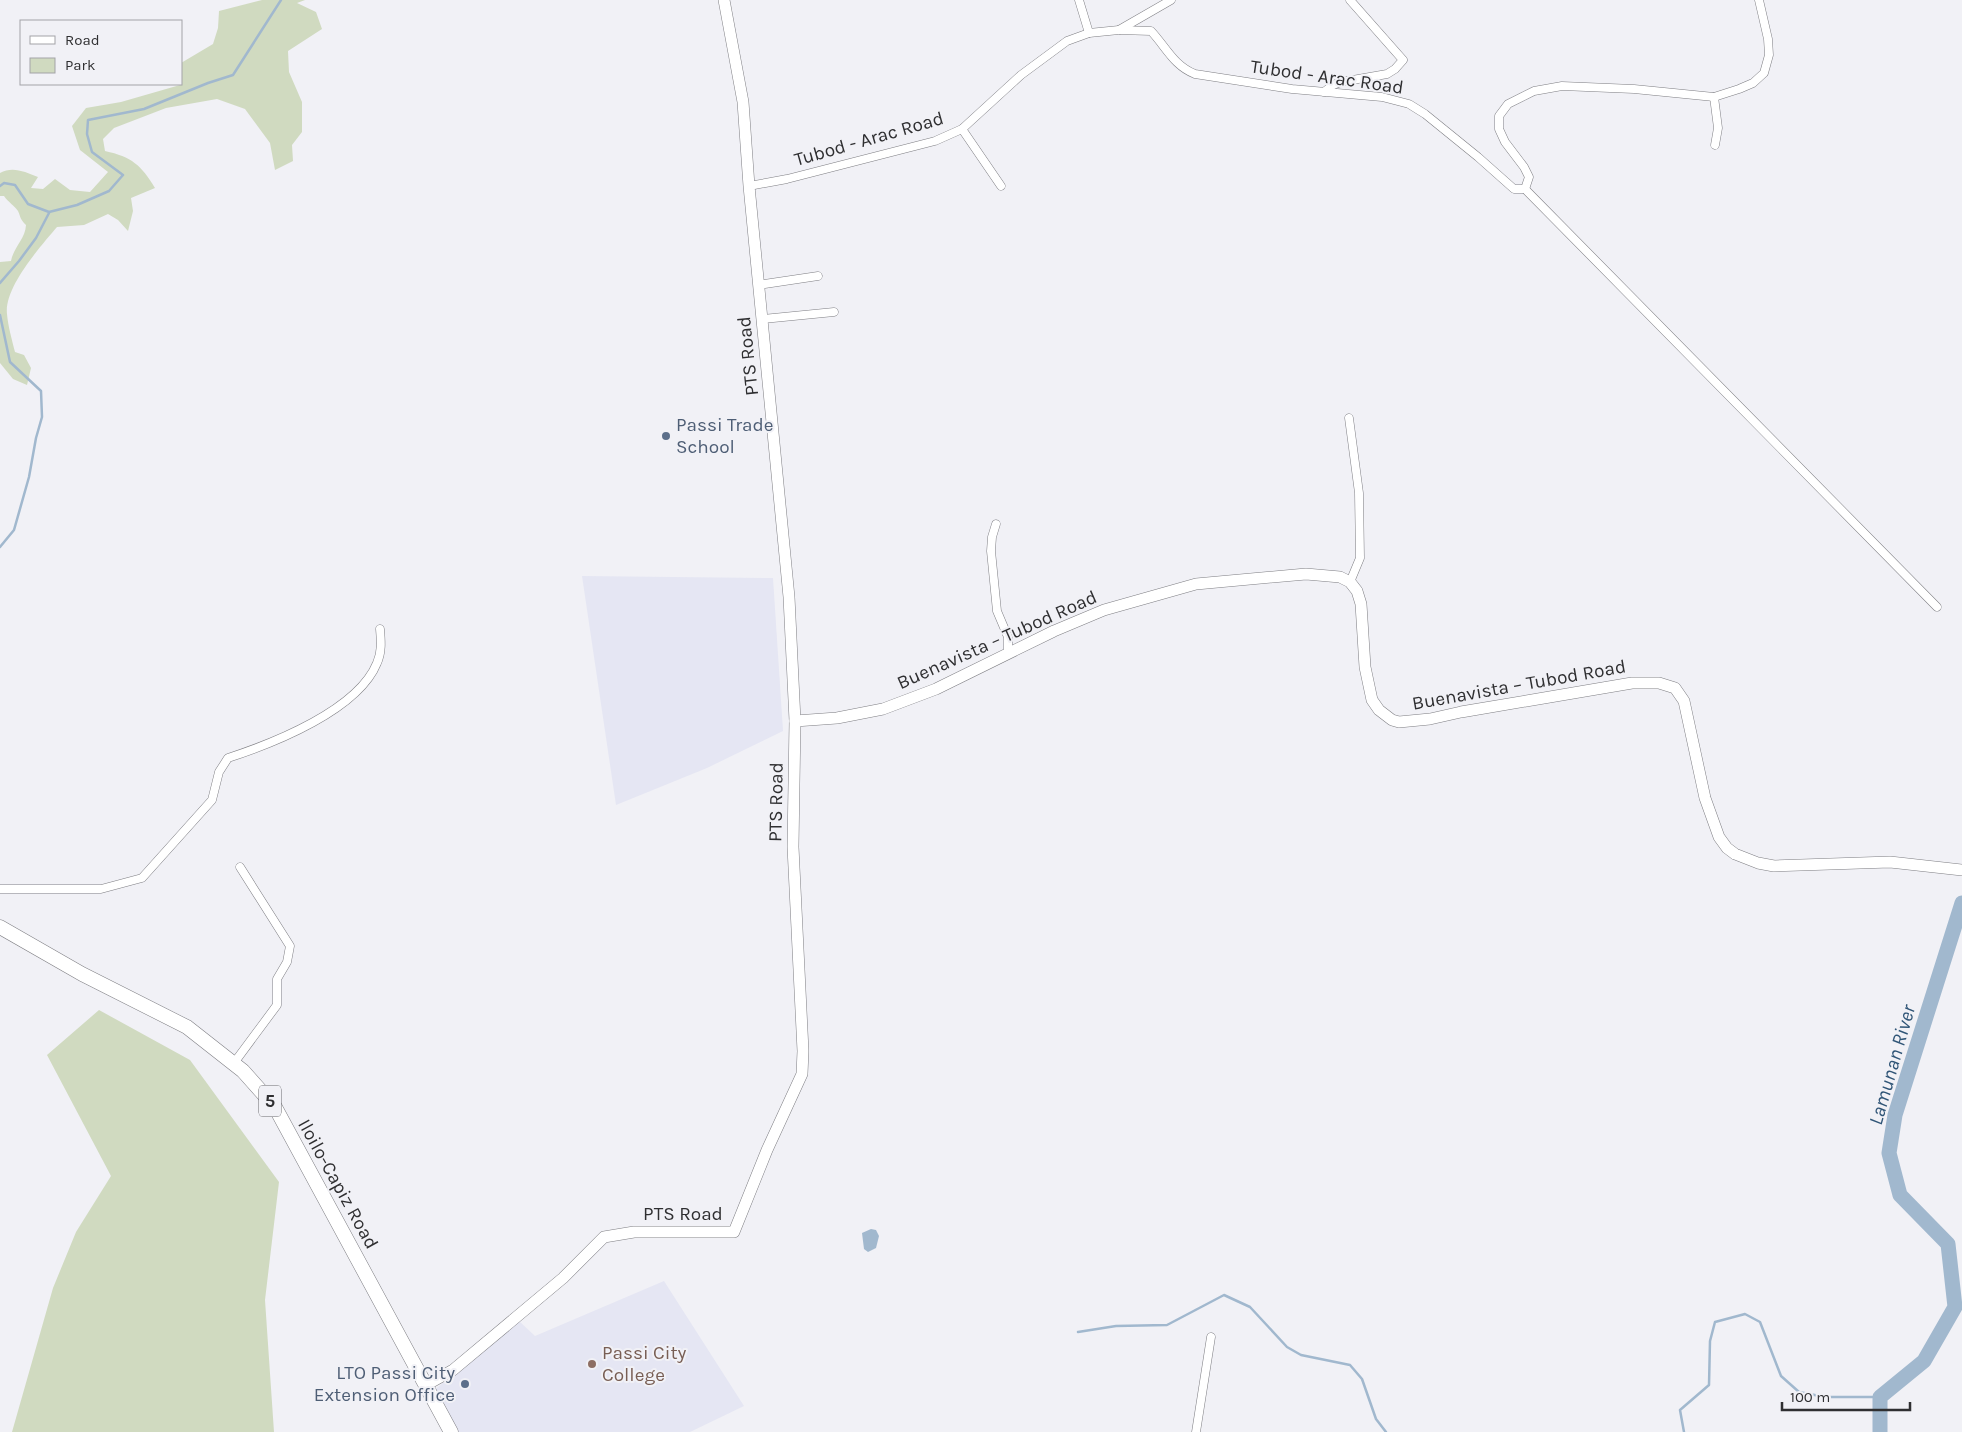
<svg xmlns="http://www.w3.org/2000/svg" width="1962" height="1432" font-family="Karla,sans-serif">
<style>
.built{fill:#e5e6f3}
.green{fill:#d0dac0}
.water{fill:#a1b8ce}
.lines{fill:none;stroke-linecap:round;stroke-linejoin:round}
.stream{stroke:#a1b8ce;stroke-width:2.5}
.river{stroke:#a1b8ce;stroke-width:15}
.minor-casing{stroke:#7e7e83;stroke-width:9}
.secondary-casing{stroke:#7e7e83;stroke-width:12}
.trunk-casing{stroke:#7e7e83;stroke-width:15}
.minor{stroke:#fff;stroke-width:8}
.secondary{stroke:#fff;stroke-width:11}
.trunk{stroke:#fff;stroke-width:14}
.service-dot{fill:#5c6f8a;stroke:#f1f1f6;stroke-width:2}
.education-dot{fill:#8d6e63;stroke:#f1f1f6;stroke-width:2}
.labels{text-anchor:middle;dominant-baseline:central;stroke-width:4;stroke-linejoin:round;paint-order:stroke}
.shield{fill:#f1f1f6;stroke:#69696c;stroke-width:1}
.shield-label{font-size:18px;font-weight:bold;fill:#2f2f31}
.street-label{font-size:19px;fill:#2f2f31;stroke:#f1f1f6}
.service-label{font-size:19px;fill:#4e5e75;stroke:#f1f1f6;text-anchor:start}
.education-label{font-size:19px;fill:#785e54;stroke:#f1f1f6;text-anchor:start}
.water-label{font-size:20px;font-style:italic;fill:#305577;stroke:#f1f1f6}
</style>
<rect width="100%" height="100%" fill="#f1f1f6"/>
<!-- built -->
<g class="built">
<path d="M582,576L773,578L783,731L707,768L616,805Z"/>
<path d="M664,1281L744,1406L690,1432H452L433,1391L519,1321L535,1336Z"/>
</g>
<!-- green -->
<g class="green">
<path d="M262,0H305L297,3L316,12L322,29L288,51L289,72L302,102V132L292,145L293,161L275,170L270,143L245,109L217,99L166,108L114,128L103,139L105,151C132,157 141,165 155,188L131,198L133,211L128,231L118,220L108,214L84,225L57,227C41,246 4,287 7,314C8,326 12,340 15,352L24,355L31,368L27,385L13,379L0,363V262L11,261C14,246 25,240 26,225C20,219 21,218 18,211C15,206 8,202 4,196H0V173C13,166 25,172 38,177L31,188L43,189L55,179L70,190L90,192L108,172L80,150L72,126L86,108L121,102L180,85L181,63L213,44L218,28L219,11Z"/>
<path d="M99,1010L190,1060L279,1182L265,1300L274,1432H12L53,1288L76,1232L111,1176L47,1055Z"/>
</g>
<!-- water -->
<path class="water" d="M871,1229L876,1230L879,1236L876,1248L868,1252L864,1249L862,1233Z"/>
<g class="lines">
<!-- stream -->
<g class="stream">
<path d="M0,186L4,183L15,185L28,204L49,212L77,205L109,191L123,175L92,152L87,134L88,120L144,109L208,83L233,75L281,0"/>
<path d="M0,283L19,261L36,238L49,213"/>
<path d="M0,315L10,362L41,391L42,417L36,438L29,477L14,530L0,547"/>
<path d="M1078,1332L1116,1326L1167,1325L1224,1295L1250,1307L1287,1347L1301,1355L1350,1365L1362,1379L1376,1419L1386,1432"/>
<path d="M1684,1432L1680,1410L1709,1385L1710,1341L1715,1322L1745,1314L1760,1322L1781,1376L1799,1392L1825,1397H1880"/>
</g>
<!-- river -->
<path class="river" d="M1880,1432V1397L1924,1361L1955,1307L1948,1244L1900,1195L1889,1153L1895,1115L1962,903"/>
<!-- minor casing -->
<g class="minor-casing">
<g id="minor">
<path d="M1079,0L1089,33"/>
<path d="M1119,30L1171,0"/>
<path d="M1324,92L1333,85L1341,82L1387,74L1395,69L1403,60L1350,0"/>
<path d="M1714,97L1718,128L1715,145"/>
<path d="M962,129L1001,186"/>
<path d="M749,186L787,179L935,141L962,129L1021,75L1067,41L1089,33L1119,30L1151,31C1166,47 1174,66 1195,74L1292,89L1382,97L1409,104L1425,114L1478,157L1514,189H1525L1529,177L1524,167L1505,142L1499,129V116L1508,104L1534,91L1562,86L1634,89L1714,97L1739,89L1753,83L1764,73L1769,55L1768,39L1759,0"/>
<path d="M1525,189L1937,607"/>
<path d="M758,285L818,276"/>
<path d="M763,319L834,312"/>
<path d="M1349,418L1359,493L1360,558L1350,582"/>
<path d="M996,524L992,537L991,551L997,611L1008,637V653"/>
<path d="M0,889H101L142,878L212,800L219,772L228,758C274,743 358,710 377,663C382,652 381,641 380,629"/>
<path d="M234,1063L277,1005V979L287,962L290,946L240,867"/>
<path d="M1196,1432L1211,1337"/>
</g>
</g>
<!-- secondary casing -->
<g class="secondary-casing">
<g id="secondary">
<path d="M795,721L837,718L883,709L936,689L1054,631L1104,610L1196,584L1306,574L1340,577L1350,582L1357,591L1361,604L1365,667L1372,700L1379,710L1392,720L1399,722L1430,719L1461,712L1632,683H1659L1675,688L1684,701L1705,798L1719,837L1727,848L1735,854L1758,863L1774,866L1890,862L1962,870"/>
<path d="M426,1385L453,1370L563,1278L604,1237L634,1232H734L767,1150L802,1074L803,1051L793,847L795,721L789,597L749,186L743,102L724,0"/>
</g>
</g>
<!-- trunk casing -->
<g class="trunk-casing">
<path id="trunk" d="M0,927L82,974L187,1027L243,1071L275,1107L451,1432"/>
</g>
<!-- minor -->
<use href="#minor" class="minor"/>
<!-- secondary -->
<use href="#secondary" class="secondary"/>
<!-- trunk -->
<use href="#trunk" class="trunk"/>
</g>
<!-- markers -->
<g class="service-dot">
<circle cx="666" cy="436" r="5"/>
<circle cx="465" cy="1384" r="5"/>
</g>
<circle class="education-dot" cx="592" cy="1364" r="5"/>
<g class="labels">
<!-- shield labels -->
<rect class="shield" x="259" y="1085.5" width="22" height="31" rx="4"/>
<g class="shield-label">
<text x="270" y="1101">5</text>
</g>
<!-- street labels -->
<g class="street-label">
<text transform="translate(1327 77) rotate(8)">Tubod - Arac Road</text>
<text transform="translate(869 139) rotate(-16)">Tubod - Arac Road</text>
<text transform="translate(748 356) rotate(-96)">PTS Road</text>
<text transform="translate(997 640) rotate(-24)">Buenavista – Tubod Road</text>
<text transform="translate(1519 685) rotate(-10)">Buenavista – Tubod Road</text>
<text transform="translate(776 802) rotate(-89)">PTS Road</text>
<text transform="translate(338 1184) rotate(61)">Iloilo-Capiz Road</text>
<text x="683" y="1214">PTS Road</text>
</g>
<!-- service labels -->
<g class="service-label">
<text x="676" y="425">Passi Trade<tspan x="676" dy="22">School</tspan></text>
<text x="455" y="1373" text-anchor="end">LTO Passi City<tspan x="455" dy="22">Extension Office</tspan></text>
</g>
<!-- education labels -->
<g class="education-label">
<text x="602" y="1353">Passi City<tspan x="602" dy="22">College</tspan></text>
</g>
<!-- water labels -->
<g class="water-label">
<text transform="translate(1892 1065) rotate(-74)">Lamunan River</text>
</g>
</g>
<!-- legend -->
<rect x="20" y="20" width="162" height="65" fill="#f1f1f6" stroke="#a3a3a7"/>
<rect x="30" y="36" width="25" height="8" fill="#ffffff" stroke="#a3a3a7"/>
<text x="65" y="45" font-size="15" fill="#2f2f31">Road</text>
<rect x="30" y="58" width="25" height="15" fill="#d0dac0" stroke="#a3a3a7"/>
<text x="65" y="70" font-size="15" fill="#2f2f31">Park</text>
<!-- scale -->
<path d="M1782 1402v8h128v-8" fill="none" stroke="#2f2f31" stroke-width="2.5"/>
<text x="1790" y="1402" font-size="15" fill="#2f2f31" stroke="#f1f1f6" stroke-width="4" paint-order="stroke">100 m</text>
</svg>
